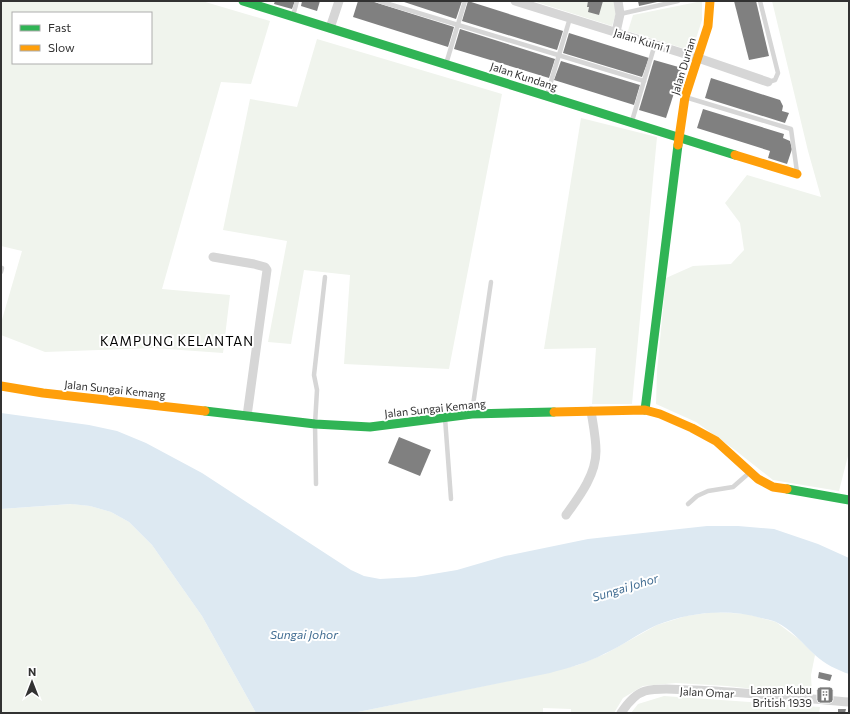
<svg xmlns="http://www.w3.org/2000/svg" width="850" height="714" font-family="Commissioner,sans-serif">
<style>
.green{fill:#f0f4ed;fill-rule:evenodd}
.water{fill:#dde9f2}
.building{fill:#808080}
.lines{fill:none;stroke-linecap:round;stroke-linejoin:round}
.lane{stroke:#d6d6d6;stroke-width:4.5}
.street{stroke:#d6d6d6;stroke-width:9}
.fast{stroke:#30b455;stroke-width:9}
.slow{stroke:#ff9f0a;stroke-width:9}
.labels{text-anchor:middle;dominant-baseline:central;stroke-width:4;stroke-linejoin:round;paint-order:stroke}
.street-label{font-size:11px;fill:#323232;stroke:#fff}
.poi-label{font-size:11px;fill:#323232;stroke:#fff;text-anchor:end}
.water-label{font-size:12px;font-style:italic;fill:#426d92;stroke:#fff}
.quarter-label{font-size:13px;letter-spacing:1px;fill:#000;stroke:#fff}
</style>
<rect width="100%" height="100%" fill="#fff"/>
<!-- green -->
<g class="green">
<path d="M1,1H202L270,21L251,84L221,82L162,289L230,295L223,353L153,348L45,352L1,335V323L22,251L1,246ZM13,13H151V63H13Z"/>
<path d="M533,1H614L616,13L612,26Z"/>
<path d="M702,1V20L692,51L628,31L633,15Z"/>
<path d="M772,1H849V452L839,491L773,480L735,450L696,422L656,404L657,371L666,278L693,266L731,264L744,250L740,223L725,203L747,175L821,197L808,151Z"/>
<path d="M317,39L502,94L449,369L344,364L350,275L304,270L291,344L268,342L287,241L223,230L250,99L297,107Z"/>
<path d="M581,118L657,137L632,404H592L596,348L544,349Z"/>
<path d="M72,504L90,506L111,512L129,522L152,545L202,616L256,713H1V509Z"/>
<path d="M714,612L747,614L776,622L800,640L815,655L811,675L812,695L727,686L676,683L643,686L623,698L614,713H571V709L543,708V713H353L537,675L578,665L605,654L657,625L686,616Z"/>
<path d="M664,696L820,707L819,713H631L638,704Z"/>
</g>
<!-- water -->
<path class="water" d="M1,413L89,425L117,431L146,443L202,473L351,570L364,576L380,579L415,577L457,570L505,556L588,539L707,526H738L774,529L818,544L849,558V674C837,670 825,664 815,655C803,644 791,629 776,622C771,620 766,619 761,618C727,608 690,612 657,625C639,633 622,646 604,654C587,663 568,668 550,673L353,713H256L202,616L152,545L129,522L111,512L90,506L71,504L1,509Z"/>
<!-- building -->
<g class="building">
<path d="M275,1H295L292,9L274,4Z"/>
<path d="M302,1H320L317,11L301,6Z"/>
<path d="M358,1H371L454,27L448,47L353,17Z"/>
<path d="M401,1H462L456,19Z"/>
<path d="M468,1L563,31L557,50L462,21Z"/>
<path d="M588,1H603L599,15L588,12L589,7H587Z"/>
<path d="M638,1H657V2L639,6Z"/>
<path d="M734,1H756L769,56L749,60Z"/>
<path d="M460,29L555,59L549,78L454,49Z"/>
<path d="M569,33L649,58L642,77L563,53Z"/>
<path d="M654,60L682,68L666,118L639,110Z"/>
<path d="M561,61L640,85L634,105L554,80Z"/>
<path d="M711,78L780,100L783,106L782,111L789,113L785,123L705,98Z"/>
<path d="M703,109L784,134L783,138L790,141L792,149L787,164L768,158L770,151L697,128Z"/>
<path d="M399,437L431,450L420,476L388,463Z"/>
<path d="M819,672L832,675L830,681L818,678Z"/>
<path d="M821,691L830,692L829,698L820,697Z"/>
<path d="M838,709H846L845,713H838Z"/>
</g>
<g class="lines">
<!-- lane -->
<g class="lane">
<path d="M379,1L644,81"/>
<path d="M760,1L778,73L775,80L768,82"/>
<path d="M620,14L678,1"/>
<path d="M293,16L297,1"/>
<path d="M446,64L465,1"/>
<path d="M547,95L570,18"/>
<path d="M685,97L791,129L797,172"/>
<path d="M632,121L655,44"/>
<path d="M1,272L2,268"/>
<path d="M472,412L491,282"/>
<path d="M445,418L451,499"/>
<path d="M316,484L315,424L317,390L314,375L325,277"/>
<path d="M688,504L697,496L708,491L733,487L749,473"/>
</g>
<!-- street -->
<g class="street">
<path d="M515,1L698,58L768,82"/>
<path d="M330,28L339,1"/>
<path d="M616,32L620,14L618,1"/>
<path d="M213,257L254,264L265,267L267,270L247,416"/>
<path d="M566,515C579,497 596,475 596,451C596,438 593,424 591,411"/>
<path d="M621,713C627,704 635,694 645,691C661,687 678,690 694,690C746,692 797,698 849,702"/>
</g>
<!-- fast -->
<g class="fast">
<path d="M243,1L735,155"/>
<path d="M645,410L678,145"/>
<path d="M205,411L315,424L370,427L472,414L554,412"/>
<path d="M787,489L849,500"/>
</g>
<!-- slow -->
<g class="slow">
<path d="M678,145L685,97L708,26L710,1"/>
<path d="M735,155L797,174"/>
<path d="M1,386L43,393L205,411"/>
<path d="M554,412L645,410L660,414L692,428L716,441L758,479L773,487L787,489"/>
</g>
</g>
<!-- icons -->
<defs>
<g id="building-square" transform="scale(0.9)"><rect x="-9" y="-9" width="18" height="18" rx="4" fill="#7a7a7a" stroke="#fff"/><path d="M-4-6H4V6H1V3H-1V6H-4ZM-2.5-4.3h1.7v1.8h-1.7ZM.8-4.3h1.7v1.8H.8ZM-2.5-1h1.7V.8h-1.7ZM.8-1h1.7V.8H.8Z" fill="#fff"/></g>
</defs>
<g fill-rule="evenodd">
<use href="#building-square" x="825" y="695"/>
</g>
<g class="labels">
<!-- street labels -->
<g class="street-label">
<text transform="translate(642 40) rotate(17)">Jalan Kuini 1</text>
<text transform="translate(683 66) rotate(-73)">Jalan Durian</text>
<text transform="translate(524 76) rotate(18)">Jalan Kundang</text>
<text transform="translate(115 389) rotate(6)">Jalan Sungai Kemang</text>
<text transform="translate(435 408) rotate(-6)">Jalan Sungai Kemang</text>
<text transform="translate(707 692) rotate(3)">Jalan Omar</text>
</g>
<!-- poi labels -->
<g class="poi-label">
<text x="812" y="689">Laman Kubu<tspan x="812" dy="13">British 1939</tspan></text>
</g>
<!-- water labels -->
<g class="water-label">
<text transform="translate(625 587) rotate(-17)">Sungai Johor</text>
<text x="304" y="634">Sungai Johor</text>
</g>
<!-- quarter labels -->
<g class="quarter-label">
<text x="177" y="341">KAMPUNG KELANTAN</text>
</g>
</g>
<!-- border -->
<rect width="850" height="714" fill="none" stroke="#323232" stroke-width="4"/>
<!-- legend -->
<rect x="12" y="12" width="140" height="52" fill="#ffffff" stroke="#adadad"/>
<rect x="20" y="25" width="20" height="6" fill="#30b455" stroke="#adadad"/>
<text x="48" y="32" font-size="12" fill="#323232">Fast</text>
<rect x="20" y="45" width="20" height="6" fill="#ff9f0a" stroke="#adadad"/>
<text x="48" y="52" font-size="12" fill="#323232">Slow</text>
<!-- north arrow -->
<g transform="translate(32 682)" stroke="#ffffff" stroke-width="3" paint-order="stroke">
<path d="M0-3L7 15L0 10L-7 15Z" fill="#323232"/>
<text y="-6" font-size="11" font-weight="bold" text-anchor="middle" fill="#323232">N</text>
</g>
</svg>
